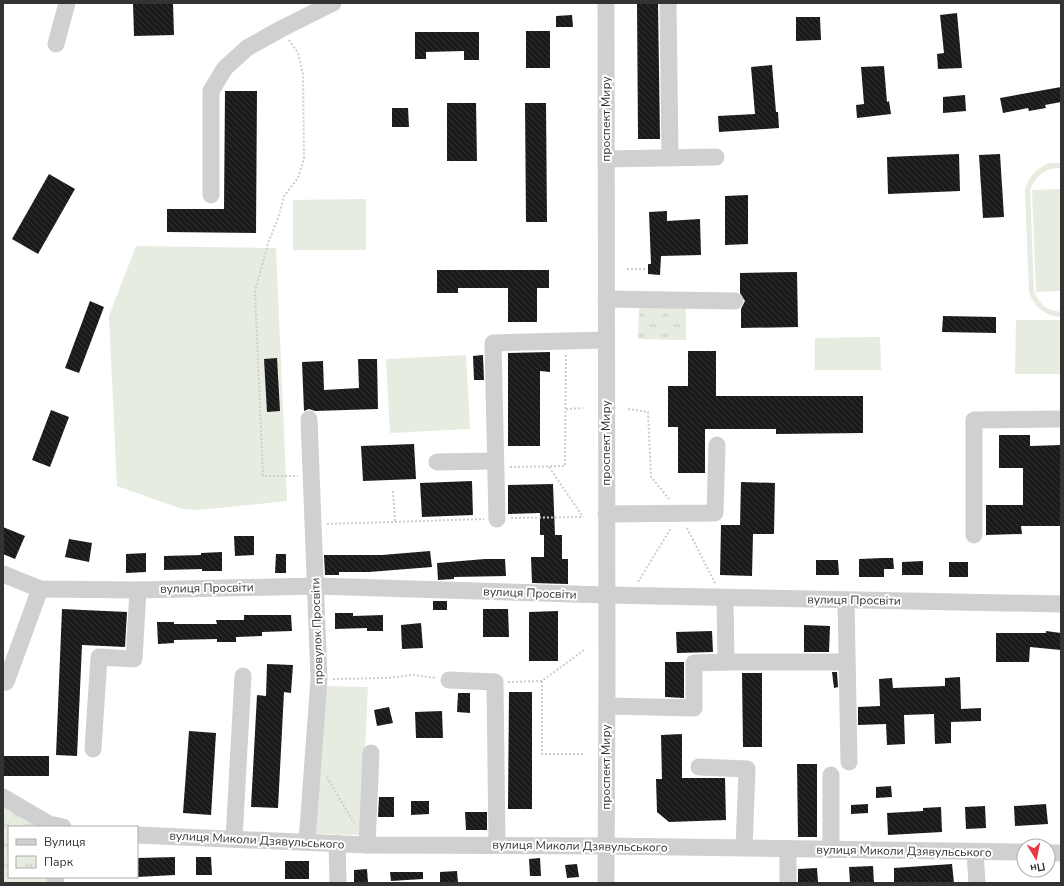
<svg xmlns="http://www.w3.org/2000/svg" width="1064" height="886" font-family="'Nunito Sans',sans-serif">
<style>
.park{fill:url(#park-tufts)}
.pitch{fill:#e6ecdf}
.building{fill:url(#building-back-hatch)}
.lines{fill:none;stroke-linecap:round;stroke-linejoin:round}
.path{stroke:#cdcdcd;stroke-width:2;stroke-dasharray:2 2;stroke-linecap:butt}
.minor{stroke:#d0d0d0;stroke-width:17}
.labels{text-anchor:middle;dominant-baseline:central;stroke-width:4;stroke-linejoin:round;paint-order:stroke}
.street-label{font-size:12px;fill:#333;stroke:#fff}
</style>
<defs>
<pattern id="park-tufts" width="24" height="20" patternUnits="userSpaceOnUse"><rect width="24" height="20" fill="#e6ecdf"/><path d="M3 7l-1-3M5 7V3M7 7l1-3M15 17l-1-3M17 17v-4M19 17l1-3" fill="none" stroke="#c6cbc0"/></pattern>
<pattern id="building-back-hatch" width="6" height="6" patternUnits="userSpaceOnUse"><rect width="6" height="6" fill="#1a1a1a"/><path d="M-1 5l2 2M0 0l6 6M5-1l2 2" fill="none" stroke="#333"/></pattern>
</defs>
<rect width="100%" height="100%" fill="#fff"/>
<!-- park -->
<g class="park">
<path d="M639,306L686,307V340L638,339Z"/>
<path d="M3,805L40,827H9V877H51L52,883H3Z"/>
</g>
<!-- pitch -->
<g class="pitch">
<path d="M1049,163H1061V168C1046,167 1035,176 1030,190L1034,291C1039,304 1047,311 1061,312V317C1045,316 1034,307 1029,292L1025,189C1029,176 1036,169 1049,163Z"/>
<path d="M1061,189V291L1036,292L1032,190Z"/>
<path d="M366,199V250H293V200Z"/>
<path d="M136,246L276,248L287,501L199,510L182,509L117,486L109,316Z"/>
<path d="M1016,320H1061V374H1015Z"/>
<path d="M880,337L881,370H815V338Z"/>
<path d="M466,355L470,429L390,433L386,359Z"/>
<path d="M322,686L368,687L361,835L316,834Z"/>
</g>
<!-- building -->
<g class="building">
<path d="M133,3H173L174,35L134,36Z"/>
<path d="M637,3H658L660,139H638Z"/>
<path d="M957,13L962,68L938,69L937,54L944,53L940,15Z"/>
<path d="M572,15L573,27H556V16Z"/>
<path d="M796,17H820L821,40L796,41Z"/>
<rect x="526" y="31" width="24" height="37"/>
<path d="M415,32H479V60H464V51L426,52V59H415Z"/>
<path d="M772,65L776,112H778L779,128L719,132L718,116L755,114L751,67Z"/>
<path d="M884,66L887,102L889,101L891,114L857,118L856,105L864,104L861,67Z"/>
<path d="M1061,87V102L1045,105L1046,108L1029,111L1028,108L1003,113L1000,98Z"/>
<path d="M225,91H257L256,233L167,232V209H224Z"/>
<path d="M965,95L966,111L943,113V97Z"/>
<path d="M447,103H476L477,161H447Z"/>
<path d="M525,103H546L547,222H526Z"/>
<path d="M392,108H408L409,127H392Z"/>
<path d="M959,154L960,191L888,194L887,157Z"/>
<path d="M1000,154L1004,217L983,218L979,155Z"/>
<path d="M49,174L75,189L38,254L12,239Z"/>
<path d="M748,195V244L725,245V196Z"/>
<path d="M667,211V221L700,219L701,255L661,256L660,275L648,274V264H651L649,212Z"/>
<path d="M437,270H549V288H537V322H508V288H458V293H437Z"/>
<path d="M797,272L798,327L741,328V309L745,301L740,293V273Z"/>
<path d="M90,301L104,307L79,373L65,368Z"/>
<path d="M943,316L996,317V333L942,332Z"/>
<path d="M688,351H716V396H863V433L776,434V429H705V473H678V427H668V386H688Z"/>
<path d="M550,352V372L540,371V446H508V353Z"/>
<path d="M483,355L484,380H474L473,356Z"/>
<path d="M277,358L280,411L267,412L264,359Z"/>
<path d="M358,359H377L378,409L315,411L309,409L304,411L302,362L323,361L324,390L359,388Z"/>
<path d="M51,410L69,417L50,467L32,460Z"/>
<path d="M999,435H1030V446L1061,445V526H1021L1022,534L986,535V505H1023V468H999Z"/>
<path d="M414,444L416,479L363,481L361,446Z"/>
<path d="M472,481L473,515L422,517L420,483Z"/>
<path d="M741,482L775,483L774,534H753L752,576L720,575L721,525H740Z"/>
<path d="M553,484L555,535H562V559H568V584L532,583L531,557H544V535H540V513L508,514V485Z"/>
<path d="M3,527L25,536L15,559L3,554Z"/>
<path d="M234,536H254V555L235,556Z"/>
<path d="M69,539L92,543L89,562L65,557Z"/>
<path d="M430,551L432,567L369,572H339V575H325L324,555H382Z"/>
<path d="M222,552V571H202V569L164,570V556L201,555V553Z"/>
<path d="M146,553V572L126,573V554Z"/>
<path d="M276,554H286V573H275Z"/>
<path d="M883,558H893L894,569H884V577H859V559Z"/>
<path d="M485,559H505L506,576L454,577V579L438,580L437,563Z"/>
<path d="M816,560H838L839,575H816Z"/>
<path d="M923,561V575H902V562Z"/>
<rect x="949" y="562" width="19" height="15"/>
<rect x="433" y="601" width="14" height="9"/>
<path d="M62,609L127,612L125,647L82,645L77,756L56,755Z"/>
<path d="M483,609H508L509,637H483Z"/>
<path d="M558,611V661H529V612Z"/>
<path d="M335,613H353V616L383,615V631H367V628L335,629Z"/>
<path d="M244,615H291L292,631L262,632V636L236,637V642H217V639L174,640V643L158,644L157,622H174V624H217L216,620H244Z"/>
<path d="M421,623L423,648L402,649L401,625Z"/>
<path d="M804,625L830,626L829,652H804Z"/>
<path d="M712,631L713,652L677,653L676,632Z"/>
<path d="M1046,631L1061,633V650L1030,647L1029,662H996V633H1046Z"/>
<path d="M665,662H684V698L665,697Z"/>
<path d="M267,664L293,665L291,693L284,692L278,808L251,807L257,695L266,696Z"/>
<path d="M832,672H837L838,687L834,688Z"/>
<path d="M742,673H762V747H743Z"/>
<path d="M960,677L961,709L981,708V721L951,722V743L935,744L934,714L904,715L905,744L887,745L886,724L858,725V707L880,706L879,679L892,678L893,688L945,686V678Z"/>
<path d="M509,692H532V809H508Z"/>
<path d="M458,693H470V713L457,712Z"/>
<path d="M389,707L393,723L377,726L374,710Z"/>
<path d="M442,711L443,738H416L415,712Z"/>
<path d="M189,731L216,733L211,815L183,813Z"/>
<path d="M682,734V778H725L726,820L669,822L657,812L656,779H662L661,735Z"/>
<rect x="3" y="756" width="46" height="20"/>
<path d="M797,764H817V837H798Z"/>
<path d="M891,786L892,797L876,798V787Z"/>
<path d="M379,797H394V817H378Z"/>
<path d="M411,801H429V814L411,815Z"/>
<path d="M868,804V813L851,814V805Z"/>
<path d="M1046,804L1048,824L1015,826L1014,806Z"/>
<path d="M985,806L986,828L966,829L965,807Z"/>
<path d="M941,807L942,832L888,835L887,813L923,811V808Z"/>
<path d="M465,812H487V830H466Z"/>
<path d="M175,857V875L137,877V858Z"/>
<path d="M196,857H211L212,875H196Z"/>
<path d="M540,858L541,876H530L529,859Z"/>
<rect x="285" y="861" width="24" height="18"/>
<path d="M577,864L579,877L567,878L565,865Z"/>
<path d="M952,864L954,883H894V868Z"/>
<path d="M873,866L874,883H850L849,867Z"/>
<path d="M817,868L818,883H798V869Z"/>
<path d="M367,869L368,883H354V870Z"/>
<path d="M457,871L458,883H440V872Z"/>
<path d="M390,872H423V879L391,881Z"/>
</g>
<g class="lines">
<!-- path -->
<g class="path">
<path d="M289,40L298,53L303,74L304,159L298,178L284,196L279,216L268,243L255,291L263,476H298"/>
<path d="M627,269H645"/>
<path d="M566,409L583,408"/>
<path d="M628,409L648,412L651,477L669,499"/>
<path d="M510,467L565,466L566,354"/>
<path d="M549,467L583,517"/>
<path d="M393,491L395,521"/>
<path d="M511,518L583,517"/>
<path d="M327,524L484,519"/>
<path d="M687,528L715,583"/>
<path d="M638,582L671,528"/>
<path d="M333,679L387,678L414,675L436,678"/>
<path d="M542,681V754H583"/>
<path d="M508,682L542,681L584,650"/>
<path d="M327,777L354,823"/>
</g>
<!-- minor -->
<g class="minor">
<path d="M668,3L670,158"/>
<path d="M56,44L67,3"/>
<path d="M606,159L716,157"/>
<path d="M211,195V91L225,68L247,48L281,29L333,3"/>
<path d="M606,299L735,301"/>
<path d="M437,462L495,461"/>
<path d="M606,514L715,513L717,445"/>
<path d="M497,519L493,343L606,340"/>
<path d="M974,535V420L1061,419"/>
<path d="M3,574L40,589L138,590L315,586L606,595L1061,604"/>
<path d="M846,600L849,762"/>
<path d="M726,662H847"/>
<path d="M449,680L495,682L497,845"/>
<path d="M6,682L40,589"/>
<path d="M607,706L694,708V663L726,662L725,598"/>
<path d="M93,749L99,657L134,659L138,590"/>
<path d="M699,767L747,769L744,848"/>
<path d="M831,775V850"/>
<path d="M3,797L49,824L63,827"/>
<path d="M137,835L367,845L606,846L1024,852"/>
<path d="M234,839L243,676"/>
<path d="M307,842L319,679L309,419"/>
<path d="M337,843L338,883"/>
<path d="M367,845L371,753"/>
<path d="M788,849V883"/>
<path d="M975,852L977,883"/>
<path d="M1048,853H1061"/>
<path d="M55,877L56,883"/>
<path d="M606,883L607,674L606,3"/>
</g>
</g>
<g class="labels">
<!-- street labels -->
<g class="street-label">
<text transform="translate(606 119) rotate(-90)">проспект Миру</text>
<text transform="translate(606 443) rotate(-90)">проспект Миру</text>
<text transform="translate(207 588) rotate(-1)">вулиця Просвіти</text>
<text transform="translate(530 593) rotate(2)">вулиця Просвіти</text>
<text transform="translate(854 600) rotate(1)">вулиця Просвіти</text>
<text transform="translate(317 631) rotate(-92)">провулок Просвіти</text>
<text transform="translate(606 767) rotate(-90)">проспект Миру</text>
<text transform="translate(257 840) rotate(3)">вулиця Миколи Дзявульського</text>
<text transform="translate(580 846) rotate(1)">вулиця Миколи Дзявульського</text>
<text transform="translate(904 851) rotate(1)">вулиця Миколи Дзявульського</text>
</g>
</g>
<!-- border -->
<rect width="1064" height="886" fill="none" stroke="#333333" stroke-width="8"/>
<!-- legend -->
<rect x="8" y="826" width="130" height="52" fill="#ffffff" stroke="#adadad"/>
<rect x="16" y="839" width="20" height="6" fill="#d0d0d0" stroke="#adadad"/>
<text x="44" y="846" font-size="12" fill="#333333">Вулиця</text>
<rect x="16" y="856" width="20" height="12" fill="url(#park-tufts)" stroke="#adadad"/>
<text x="44" y="866" font-size="12" fill="#333333">Парк</text>
<!-- north arrow -->
<g transform="translate(1036 858) rotate(170)"><circle r="19" fill="#ffffff" stroke="#adadad"/>
<path d="M0-3L7 15L0 10L-7 15Z" fill="#e63946"/>
<text y="-6" font-size="11" font-weight="bold" text-anchor="middle" fill="#333333">Пн</text>
</g>
</svg>
